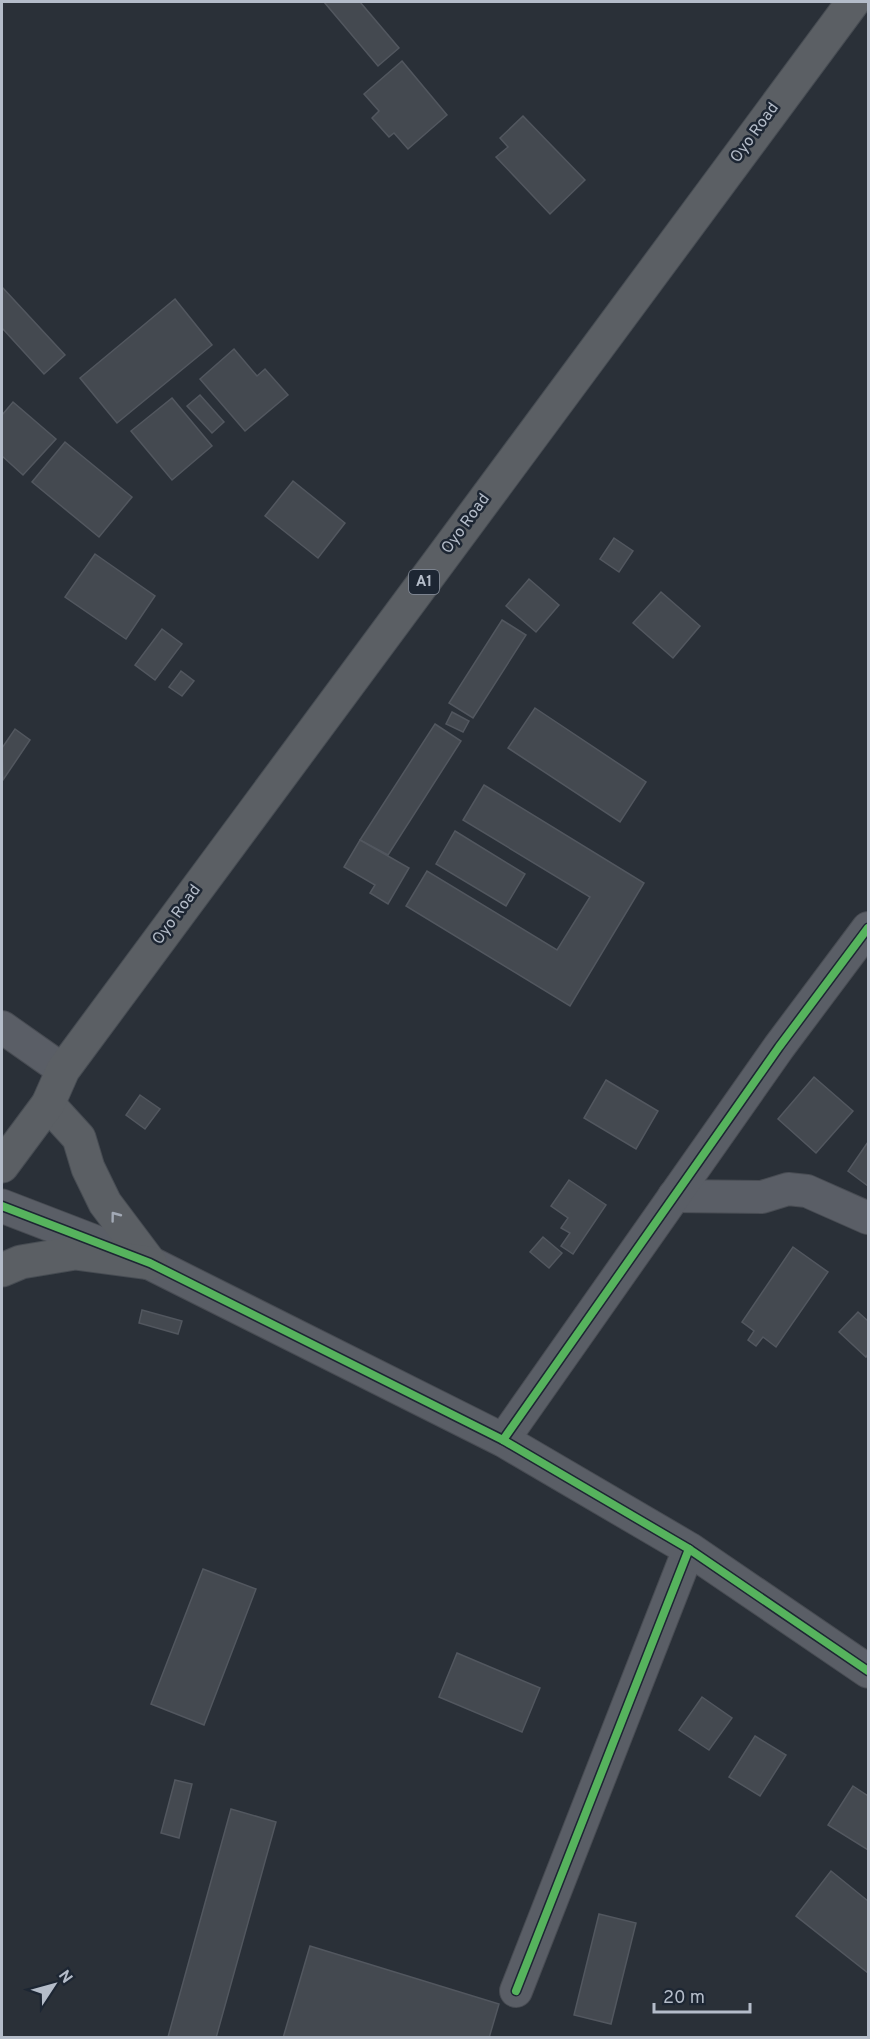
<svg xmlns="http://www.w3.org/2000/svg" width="870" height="2039" font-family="Overpass,sans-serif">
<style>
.building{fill:#444950;stroke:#52575f;stroke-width:1.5}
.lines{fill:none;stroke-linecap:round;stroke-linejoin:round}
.minor-casing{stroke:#484c53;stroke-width:34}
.tertiary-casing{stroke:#484c53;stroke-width:35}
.trunk-casing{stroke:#474c53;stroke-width:35}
.minor{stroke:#5a5e66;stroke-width:32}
.tertiary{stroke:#5a5e66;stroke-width:33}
.trunk{stroke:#5b5f64;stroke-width:33}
.cycleway-casing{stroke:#1d2633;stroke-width:11}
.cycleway{stroke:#56b35d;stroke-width:8}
.oneway{stroke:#a2a9b5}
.labels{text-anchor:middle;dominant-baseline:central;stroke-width:5;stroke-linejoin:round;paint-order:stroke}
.shield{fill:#1d2633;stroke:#878f9c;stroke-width:1.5}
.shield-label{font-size:15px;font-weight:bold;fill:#b4bcc9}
.street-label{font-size:16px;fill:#b4bcc9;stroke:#1d2633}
</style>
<rect width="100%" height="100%" fill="#2a3038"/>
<!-- building -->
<g class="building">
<path d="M324,2H360L399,48L378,66Z"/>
<path d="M402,61L447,115L408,149L394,133L389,137L372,118L379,111L364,94Z"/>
<path d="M523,116L585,180L550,214L496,157L508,147L500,138Z"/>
<path d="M2,287L65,355L44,374L2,328Z"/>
<path d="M175,299L212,345L117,423L80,378Z"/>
<path d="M234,349L257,376L265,369L288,395L245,431L200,379Z"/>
<path d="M200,395L224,422L212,433L187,406Z"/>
<path d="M172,398L212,446L172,480L131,431Z"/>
<path d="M13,402L56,439L23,475L2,456V415Z"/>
<path d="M65,442L132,497L99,537L32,482Z"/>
<path d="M293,481L345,523L318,558L265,516Z"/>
<path d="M614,538L633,551L619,572L600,559Z"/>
<path d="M95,554L155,596L126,639L65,597Z"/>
<path d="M529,579L559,605L536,632L506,606Z"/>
<path d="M661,592L700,626L673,658L633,623Z"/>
<path d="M502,620L526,635L473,718L449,703Z"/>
<path d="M162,629L182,644L155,680L135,665Z"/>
<path d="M181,671L194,681L182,696L169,687Z"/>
<path d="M535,708L646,782L620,822L508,748Z"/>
<path d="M452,712L469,721L463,732L446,724Z"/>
<path d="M435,724L461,741L388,855L360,840Z"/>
<path d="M15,729L30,740L3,780L2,748Z"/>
<path d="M484,785L644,883L570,1006L406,906L427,871L557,950L590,897L463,820Z"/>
<path d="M455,831L525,874L506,906L436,864Z"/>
<path d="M360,840L409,868L388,904L370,893L375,885L344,867Z"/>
<path d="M814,1077L853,1111L816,1153L778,1119Z"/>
<path d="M606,1080L658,1111L636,1149L584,1118Z"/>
<path d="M140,1095L160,1109L145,1129L126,1115Z"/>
<path d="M868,1142V1186L848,1171Z"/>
<path d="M569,1180L606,1205L573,1254L561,1246L570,1233L561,1228L568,1218L551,1206Z"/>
<path d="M543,1237L562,1253L549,1268L530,1252Z"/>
<path d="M793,1247L828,1272L776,1347L763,1337L756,1346L748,1340L754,1331L742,1322Z"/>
<path d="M142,1310L182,1321L178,1334L139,1323Z"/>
<path d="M858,1312L868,1321V1354L866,1357L839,1332Z"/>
<path d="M203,1569L256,1589L204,1725L151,1704Z"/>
<path d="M457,1653L540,1688L522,1732L439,1697Z"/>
<path d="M702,1697L732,1718L709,1750L679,1730Z"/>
<path d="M755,1736L786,1755L760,1796L729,1777Z"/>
<path d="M175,1780L192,1784L179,1838L161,1833Z"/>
<path d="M853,1786L868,1796V1850L828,1825Z"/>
<path d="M231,1809L276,1822L216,2038H170L168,2037Z"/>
<path d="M831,1871L868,1901V1973L796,1916Z"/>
<path d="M599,1914L636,1923L611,2024L574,2015Z"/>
<path d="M310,1946L499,2004L489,2038H283Z"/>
</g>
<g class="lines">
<!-- minor casing -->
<g class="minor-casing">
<g id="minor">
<path d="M2,1027L63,1070"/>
<path d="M674,1196L762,1197L788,1189L807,1191L868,1218"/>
<path d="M503,1440L779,1047L868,928"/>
<path d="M516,1991L689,1549"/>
</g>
</g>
<!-- tertiary casing -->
<g class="tertiary-casing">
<path id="tertiary" d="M2,1206L150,1263L503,1440L689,1549L868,1671"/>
</g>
<!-- trunk casing -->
<g class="trunk-casing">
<g id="trunk">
<path d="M48,1104L79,1138L88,1168L105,1203L150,1263"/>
<path d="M2,1166L48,1104L63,1070L853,2"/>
<path d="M2,1270L21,1262L75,1253L150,1263"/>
</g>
</g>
<!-- minor -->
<use href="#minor" class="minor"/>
<!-- tertiary -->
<use href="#tertiary" class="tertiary"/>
<!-- trunk -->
<use href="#trunk" class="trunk"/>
<!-- cycleway casing -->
<g class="cycleway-casing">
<g id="cycleway">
<path d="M2,1206L150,1263L503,1440L689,1549L868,1671"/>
<path d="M503,1440L779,1047L868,928"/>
<path d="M516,1991L689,1549"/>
</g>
</g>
<!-- cycleway -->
<use href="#cycleway" class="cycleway"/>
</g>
<!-- one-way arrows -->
<defs><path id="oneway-chevron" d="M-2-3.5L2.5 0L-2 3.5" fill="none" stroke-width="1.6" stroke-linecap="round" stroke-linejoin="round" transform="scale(1.5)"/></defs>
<use class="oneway" href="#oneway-chevron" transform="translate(115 1216) rotate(-127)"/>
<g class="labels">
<!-- shield labels -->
<rect class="shield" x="409" y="570" width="30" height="24" rx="4.5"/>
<g class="shield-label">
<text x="424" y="582">A1</text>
</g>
<!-- street labels -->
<g class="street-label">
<text transform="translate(755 133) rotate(-54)">Oyo Road</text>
<text transform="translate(466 524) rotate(-54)">Oyo Road</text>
<text transform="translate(177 915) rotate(-54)">Oyo Road</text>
</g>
</g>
<!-- border -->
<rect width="870" height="2039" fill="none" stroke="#b4bcc9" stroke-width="6"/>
<!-- north arrow -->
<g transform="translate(54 1985) rotate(54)" stroke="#1d2633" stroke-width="4.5" paint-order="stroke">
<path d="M0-4.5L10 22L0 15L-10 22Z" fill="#b4bcc9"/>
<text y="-9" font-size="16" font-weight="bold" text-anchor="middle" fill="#b4bcc9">N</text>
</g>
<!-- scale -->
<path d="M654 2003v9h96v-9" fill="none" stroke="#b4bcc9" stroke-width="3"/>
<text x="663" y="2003" font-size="18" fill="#b4bcc9" stroke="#1d2633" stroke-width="4.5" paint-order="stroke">20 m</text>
</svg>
